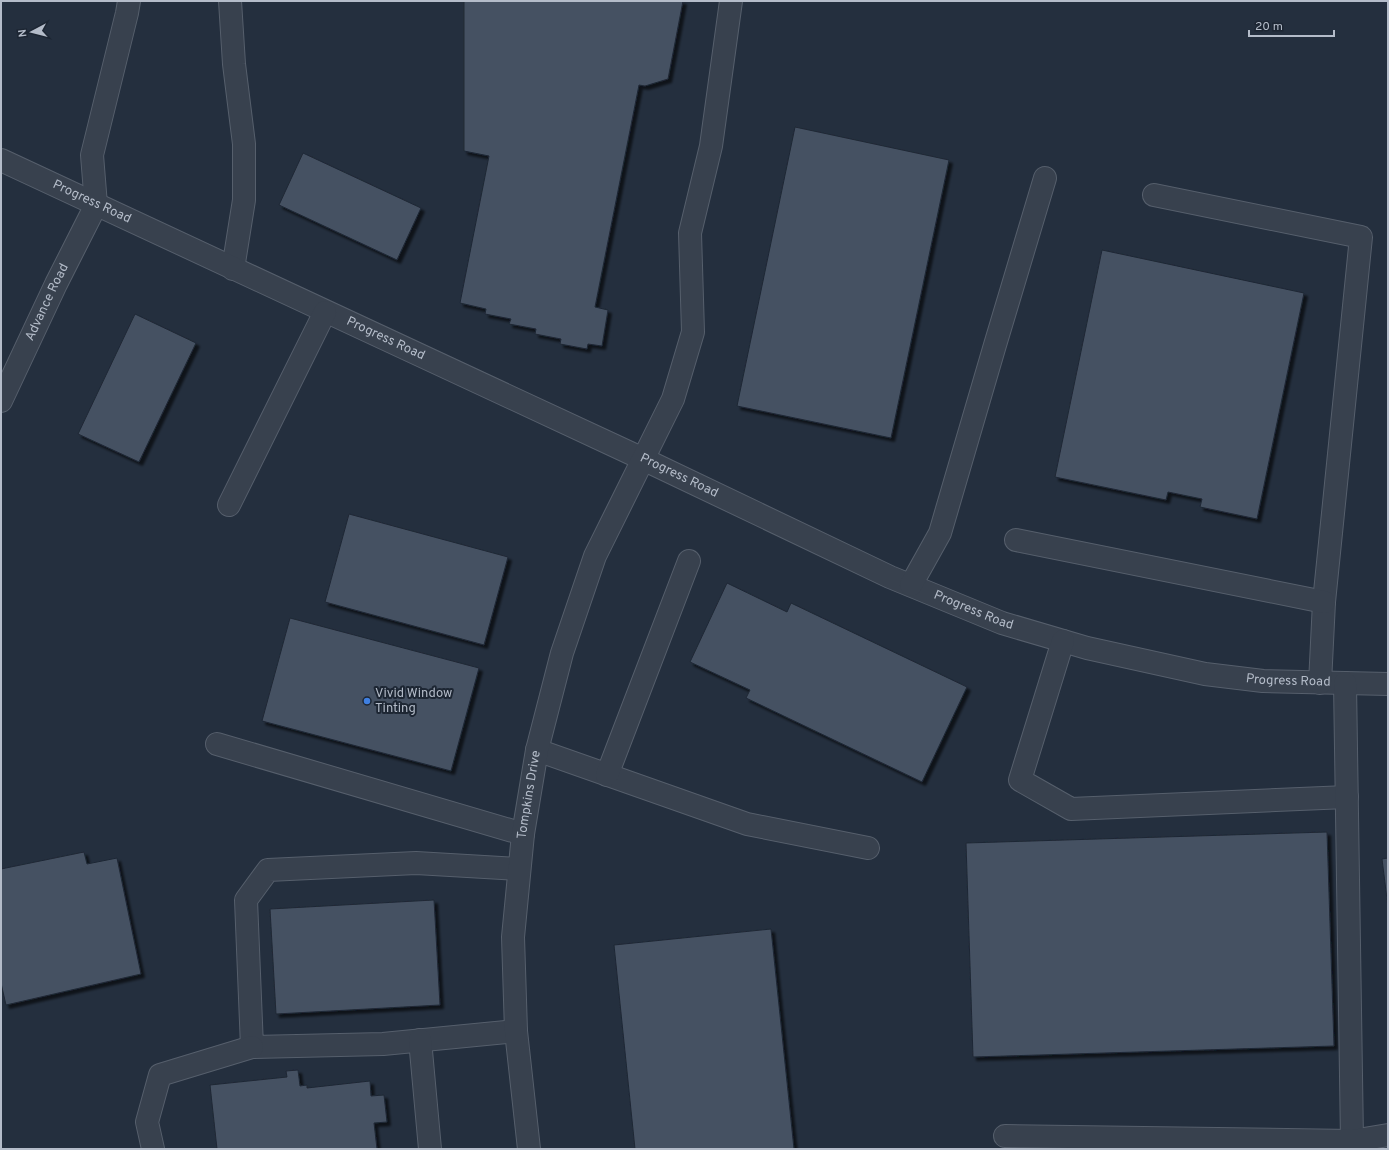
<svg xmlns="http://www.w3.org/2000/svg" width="1389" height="1150" font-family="Overpass,sans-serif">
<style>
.building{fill:#455162;stroke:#1f2835;filter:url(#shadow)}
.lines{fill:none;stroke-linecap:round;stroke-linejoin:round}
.minor-casing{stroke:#565f6c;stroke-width:24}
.minor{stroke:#38414e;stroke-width:22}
.shop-dot{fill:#3f7fe0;stroke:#1d2633;stroke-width:1.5}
.labels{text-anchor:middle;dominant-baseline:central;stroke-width:4;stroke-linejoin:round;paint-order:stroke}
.street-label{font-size:13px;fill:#b4bcc9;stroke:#1d2633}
.poi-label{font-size:13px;fill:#b4bcc9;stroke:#1d2633;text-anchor:start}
</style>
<defs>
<filter id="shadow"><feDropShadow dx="3.5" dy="3.5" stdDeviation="1" flood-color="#0009"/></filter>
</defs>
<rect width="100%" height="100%" fill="#242f3e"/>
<!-- building -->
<g class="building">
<path d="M464,1H683L668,79L645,86L639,85L595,307L608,310L602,346L588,344L587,349L560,344L561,339L535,334L536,329L509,324L511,319L485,314L486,309L460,303L489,156L464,151Z"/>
<path d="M795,127L949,160L891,438L737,406Z"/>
<path d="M303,153L421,208L397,260L279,205Z"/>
<path d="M1102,250L1304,293L1257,519L1200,507L1202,499L1168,492L1166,500L1055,477Z"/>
<path d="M135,314L196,343L139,462L78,434Z"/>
<path d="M349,514L508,557L484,645L325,602Z"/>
<path d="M727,583L787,612L791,603L967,687L922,782L746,698L750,690L690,662Z"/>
<path d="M290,618L479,668L451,771L262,721Z"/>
<path d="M1327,832L1334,1046L973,1057L966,843Z"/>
<path d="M84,852L87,864L117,858L141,974L6,1005L1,983V869Z"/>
<path d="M1388,858V907L1382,859Z"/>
<path d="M434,900L440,1005L276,1014L270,909Z"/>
<path d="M771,929L794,1149H635L614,945Z"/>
<path d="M298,1070L300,1086L307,1085V1088L370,1081L371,1096L384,1095L387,1122L374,1123L377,1149H217L210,1085L287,1077L286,1071Z"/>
</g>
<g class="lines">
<!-- minor casing -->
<g class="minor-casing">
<g id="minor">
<path d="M230,1L234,64L244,144V200L233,269"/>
<path id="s1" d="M1,160L643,459L890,577L1002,623L1087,648L1205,674L1263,681L1388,684"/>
<path d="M1154,195L1361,237L1324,602L1320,683"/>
<path id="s2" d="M1,401L56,284L96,205L92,155L127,13L129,1"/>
<path d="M229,505L325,312"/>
<path d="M1016,540L1324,602"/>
<path d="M911,585L940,533L995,345L1045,178"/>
<path d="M1063,641L1020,780L1071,809L1347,797"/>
<path d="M1345,683L1352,1141"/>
<path d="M217,744L523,834"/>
<path d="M537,750L747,824L868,848"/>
<path d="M607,775L689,561"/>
<path d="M516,1031L383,1044L252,1047L246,900L268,870L416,863L519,869"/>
<path d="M420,1040L430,1149"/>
<path d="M1005,1136L1352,1141L1388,1135"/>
<path d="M153,1149L147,1122L160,1075L252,1047"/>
<path id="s3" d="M529,1149L516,1031L513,937L523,834L537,750L562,653L595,556L673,399L693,332L690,233L711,146L731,1"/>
</g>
</g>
<!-- minor -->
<use href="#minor" class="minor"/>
</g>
<!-- markers -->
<circle class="shop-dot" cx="367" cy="701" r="4"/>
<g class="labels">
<!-- street labels -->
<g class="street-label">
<text stroke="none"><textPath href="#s1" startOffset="100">Progress Road</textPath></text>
<text stroke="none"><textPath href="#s2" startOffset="109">Advance Road</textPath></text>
<text stroke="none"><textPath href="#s1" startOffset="424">Progress Road</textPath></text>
<text stroke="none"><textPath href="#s1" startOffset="748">Progress Road</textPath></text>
<text stroke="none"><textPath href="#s1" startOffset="1072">Progress Road</textPath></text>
<text stroke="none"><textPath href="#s1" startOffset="1396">Progress Road</textPath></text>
<text stroke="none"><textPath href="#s3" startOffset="356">Tompkins Drive</textPath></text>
</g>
<!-- poi labels -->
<g class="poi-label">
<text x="375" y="694">Vivid Window<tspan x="375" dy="15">Tinting</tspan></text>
</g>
</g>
<!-- border -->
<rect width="1389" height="1150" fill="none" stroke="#b4bcc9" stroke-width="4"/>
<!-- north arrow -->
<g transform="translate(32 32) rotate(263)" stroke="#1d2633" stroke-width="3" paint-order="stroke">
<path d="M0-3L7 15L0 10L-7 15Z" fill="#b4bcc9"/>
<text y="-6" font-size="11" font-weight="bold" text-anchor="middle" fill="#b4bcc9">N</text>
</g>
<!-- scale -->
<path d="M1249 30v6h85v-6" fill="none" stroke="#b4bcc9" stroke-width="2"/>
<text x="1255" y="30" font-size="12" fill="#b4bcc9" stroke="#1d2633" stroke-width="3" paint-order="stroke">20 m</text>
</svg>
